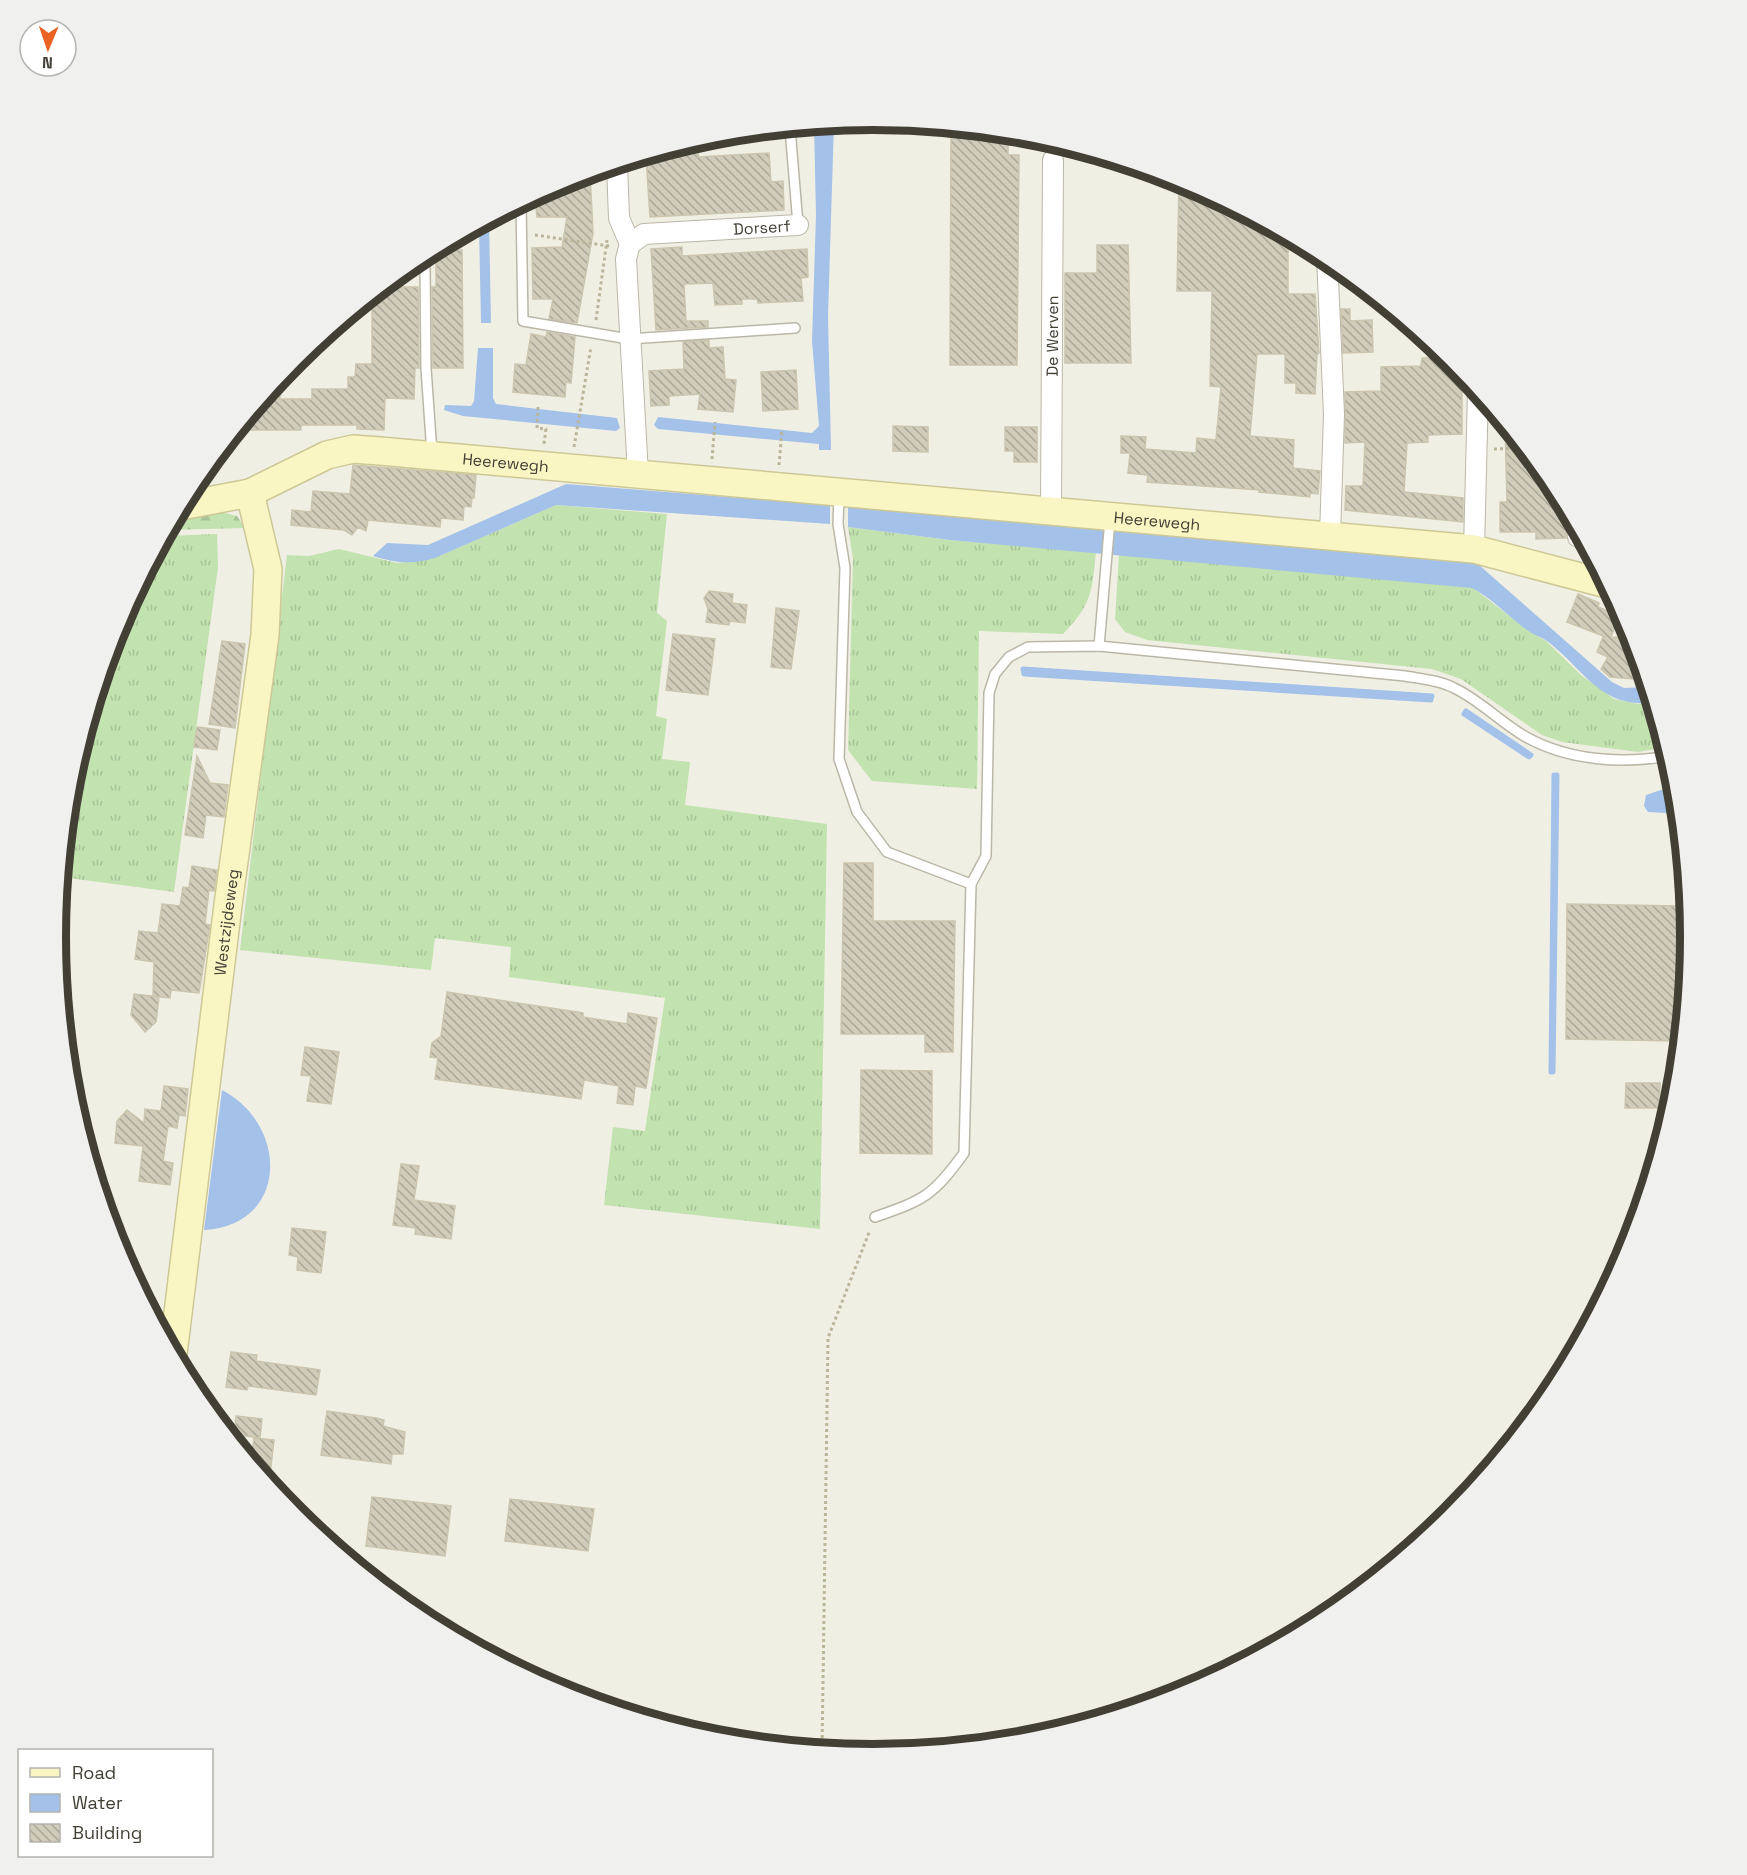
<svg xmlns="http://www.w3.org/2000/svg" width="1747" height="1875" font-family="'Space Grotesk',sans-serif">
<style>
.grass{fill:url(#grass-tufts)}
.forest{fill:url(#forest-firs)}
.water{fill:#a3c1e9}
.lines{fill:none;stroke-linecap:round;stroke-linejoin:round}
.stream{stroke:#a3c1e9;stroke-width:5}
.building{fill:url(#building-back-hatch);stroke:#cbc5ae;stroke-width:1.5}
.lane-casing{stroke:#bbb7a7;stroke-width:12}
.street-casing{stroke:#bbb7a7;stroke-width:22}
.secondary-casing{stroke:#cdc896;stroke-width:30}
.path{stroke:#bbb599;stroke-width:3;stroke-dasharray:3 3;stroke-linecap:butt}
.lane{stroke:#fff;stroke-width:9}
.street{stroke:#fff;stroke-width:20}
.secondary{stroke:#faf6c4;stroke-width:27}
.labels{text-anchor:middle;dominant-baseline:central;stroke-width:4.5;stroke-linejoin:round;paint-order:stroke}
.street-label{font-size:16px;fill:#423f34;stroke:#fff}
.rim{fill:none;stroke:#423f34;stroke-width:8}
</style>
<defs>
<pattern id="grass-tufts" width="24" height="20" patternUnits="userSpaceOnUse" patternTransform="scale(1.5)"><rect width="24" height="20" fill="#c2e2af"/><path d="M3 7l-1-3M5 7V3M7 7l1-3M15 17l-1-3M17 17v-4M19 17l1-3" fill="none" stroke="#a8c397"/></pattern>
<pattern id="forest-firs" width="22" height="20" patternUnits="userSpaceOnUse" patternTransform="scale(1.5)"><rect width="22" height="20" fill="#c2e2af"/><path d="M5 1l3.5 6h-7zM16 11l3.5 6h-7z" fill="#a8c397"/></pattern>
<pattern id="building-back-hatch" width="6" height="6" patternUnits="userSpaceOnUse" patternTransform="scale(1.5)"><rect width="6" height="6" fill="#d1ccba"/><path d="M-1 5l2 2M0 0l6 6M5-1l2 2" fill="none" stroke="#aba798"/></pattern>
</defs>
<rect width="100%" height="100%" fill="#f0efe4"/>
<!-- grass -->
<g class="grass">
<path d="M556,505L667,514L657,613L667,621L656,716L667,719L662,759L690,762L685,805L827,824L820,1229L604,1205L613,1127L645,1131L665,998L509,977L511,947L435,938L431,970L240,950L287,555L309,556L339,549L397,563L435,558Z"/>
<path d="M848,527L950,540L1096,552C1092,592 1092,604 1063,634L979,631L977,789L872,781L848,750L853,559Z"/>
<path d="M217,534L218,567L174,892L61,877L71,778L118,624L165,536Z"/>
<path d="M1119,554L1472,587L1530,632L1546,641L1581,675L1614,699L1638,704L1653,703L1666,747L1638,752L1562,742L1542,735L1461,679L1432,669L1147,640L1125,632L1115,619Z"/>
</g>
<!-- forest -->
<path class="forest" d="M221,512L237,516L245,528L168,530L176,516Z"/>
<!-- water -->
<g class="water">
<path d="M834,123L828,316L831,450H819V444L658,429L654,425L658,417L812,433L819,426L812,341L816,215L814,125Z"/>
<path d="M489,220L491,323H481L479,226Z"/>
<path d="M478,348H493V398L496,404L617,418L620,428L616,431L463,416L444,410L445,405L471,406L474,401Z"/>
<path d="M566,484L830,505V524L556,505L435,558C412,565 396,563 373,556L387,543L428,545Z"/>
<path d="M848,505L1046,521L1471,563L1479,565L1612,682L1624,688L1648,687L1653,703C1599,708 1584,669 1547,641C1542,637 1535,636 1530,632C1510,619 1494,599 1472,588L950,540L848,527Z"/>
<path d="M1673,768L1680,818H1671L1666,813L1648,812L1644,806L1646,795L1670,787Z"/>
<path d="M222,1090C288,1124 290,1225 204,1230Z"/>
</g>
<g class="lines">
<!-- stream -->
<g class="stream">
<path d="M1023,669L1432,696L1431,700L1024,674Z"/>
<path d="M1466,711L1531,755L1529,757L1464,714Z"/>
<path d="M1554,775H1557L1553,1072H1551Z"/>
</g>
</g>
<!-- building -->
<g class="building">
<path d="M951,127L1008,133V155H1019L1017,365H950Z"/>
<path d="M701,139L698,157L769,153L771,182L783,181L784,210L650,217L646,156Z"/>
<path d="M590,173L593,233L577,323L549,319L553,299H533L532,248L562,247L567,217H537L535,196L561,182Z"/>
<path d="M1179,180L1288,236V294H1315L1319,353L1317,354L1315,394L1296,393V383H1285V354H1257L1250,436L1294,440L1293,468L1320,471L1318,494L1310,493V497L1259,492L1260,490L1147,482L1148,475L1128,473L1130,453H1121V436L1146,437L1145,449L1196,453L1197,438L1216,440L1221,387L1210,386L1212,291H1177Z"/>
<path d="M1097,245H1128L1131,363H1065V273H1097Z"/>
<path d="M682,247V256L807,249L808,277L801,278L803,301L758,303L757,299H742V304L715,305L713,283L684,284L686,321H708V327L656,330L651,249Z"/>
<path d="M436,250H462L463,368H433L432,287H436Z"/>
<path d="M383,287H418L419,368H415L414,399L385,398L384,430L357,429V425H301V430H237L267,394H280V399H312V389H348V377H355L356,364H372V296Z"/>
<path d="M1341,309H1350V321L1372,320L1373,352L1343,353Z"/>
<path d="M547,332L575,337L571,383L566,382L565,397L513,392L515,364L526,365L531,334L546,337Z"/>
<path d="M709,340V348L723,347L725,379L736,380L733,412L698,409L700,394L669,396V405L651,406L649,371L684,369L683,342Z"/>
<path d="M1436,346L1462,372V434L1428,435V442L1407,443L1404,492L1463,498V522L1345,510L1346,486H1363L1365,442L1345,443V392L1381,391V367L1421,366L1422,358H1437Z"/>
<path d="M796,370L798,409L763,411L761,372Z"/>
<path d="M1505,424L1542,469L1543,492H1557L1558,501H1563L1572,517L1566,524V538L1536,539V532H1500V502H1507Z"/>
<path d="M893,426L928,427V452L893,451Z"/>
<path d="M1005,427H1037V462H1014V451H1005Z"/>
<path d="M353,465L476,475L474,498H472L471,507L464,506L463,520L441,518L440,527L368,520L366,531L358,527L352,535L344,530L291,525L292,510L311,512L313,491L350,494Z"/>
<path d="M709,591L733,594L732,603L747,605L745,623L730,621L729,625L706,622L708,609L704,598Z"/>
<path d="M1578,594L1599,603L1598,607L1619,616L1611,637L1633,638L1646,680L1610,677L1601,669L1608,657L1597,652L1603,637H1606L1567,622Z"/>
<path d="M776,608L799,611L791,669L771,667Z"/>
<path d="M673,634L715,639L708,695L666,690Z"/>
<path d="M222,641L245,644L235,728L209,724Z"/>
<path d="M197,727L220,730L217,750L194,747Z"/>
<path d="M197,756L210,783L228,785L224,817L206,815L203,838L185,835Z"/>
<path d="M844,863H873V921H955L953,1052H925V1034H841Z"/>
<path d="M192,866L217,870L214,891L209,890L205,924L210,925L199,993L171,990L170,998L153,996L154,962L135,959L139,931L158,933L162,904L180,906L183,887L189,888Z"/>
<path d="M1567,904L1678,906L1676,1041L1566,1039Z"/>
<path d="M447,992L583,1013V1017L627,1024L628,1013L657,1018L646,1088L635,1086L633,1105L617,1103L619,1086L584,1080L581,1099L435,1079L438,1058L430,1057L432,1043L441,1036Z"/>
<path d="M134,994L159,997L156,1022L145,1032L131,1015Z"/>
<path d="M305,1047L339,1052L331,1104L307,1101L311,1076L301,1075Z"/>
<path d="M861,1070L932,1071V1154L860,1153Z"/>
<path d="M1626,1083H1660L1659,1108H1625Z"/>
<path d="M164,1086L188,1089L185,1116L179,1115L177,1128L168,1126L163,1161L173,1163L170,1185L139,1181L143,1146L115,1143L117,1121L127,1110L144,1123L145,1109L161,1111Z"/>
<path d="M401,1164L419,1166L414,1200L455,1206L451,1239L415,1234L416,1228L393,1225Z"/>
<path d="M292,1228L326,1232L321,1273L297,1270L298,1257L289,1255Z"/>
<path d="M231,1352L257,1355L256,1361L320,1370L316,1395L248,1386L247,1390L226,1387Z"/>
<path d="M327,1411L376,1418L384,1420L383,1426L405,1432L403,1454H392L391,1464L321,1455Z"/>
<path d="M236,1416L262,1419L260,1438L234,1434Z"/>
<path d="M254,1438L274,1440L269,1484L251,1462Z"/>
<path d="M372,1497L451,1506L445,1556L366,1546Z"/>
<path d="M510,1499L594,1509L588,1551L505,1541Z"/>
</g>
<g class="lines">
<!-- lane casing -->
<g class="lane-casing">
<g id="lane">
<path d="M790,128L798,225"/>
<path d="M521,203L523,321L629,339L795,328"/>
<path d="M425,267L426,368L432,454"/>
<path d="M839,495L838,524L845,568L839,759L857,812L887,852L971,884"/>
<path d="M1099,646L1110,520"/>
<path d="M875,1217C924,1200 933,1196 964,1153L971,884L986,856L989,693L995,674L1009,657L1028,647L1099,646L1405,676C1421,679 1439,680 1454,688C1480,700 1501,723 1526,737C1569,761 1622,764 1669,756"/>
</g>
</g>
<!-- street casing -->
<g class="street-casing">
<g id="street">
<path d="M617,165L619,218L630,244"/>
<path d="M1327,257L1334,414L1330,536"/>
<path id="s1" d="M638,474L626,259L630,244L644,234L798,225"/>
<path id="s2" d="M1051,512L1053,160"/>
<path d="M1577,528L1578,537"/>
<path d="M1474,549L1478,391"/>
</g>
</g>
<!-- secondary casing -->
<g class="secondary-casing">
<g id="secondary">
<path id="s3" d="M181,506L250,493L327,455L353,449L380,451L1474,549L1607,584"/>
<path id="s4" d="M173,1354L228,905L265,635L268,569L250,493"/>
</g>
</g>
<!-- path -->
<g class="path">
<path d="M535,235L609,246"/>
<path d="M596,320L607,240"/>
<path d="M538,407L537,428L546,429L544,444"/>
<path d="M574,447L591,347"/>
<path d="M1494,449L1525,448"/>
<path d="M712,459L715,422"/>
<path d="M779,465L782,429"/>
<path d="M822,1750L828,1338L870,1230"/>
</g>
<!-- lane -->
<use href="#lane" class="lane"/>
<!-- street -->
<use href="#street" class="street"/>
<!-- secondary -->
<use href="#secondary" class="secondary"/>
</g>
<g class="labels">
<!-- street labels -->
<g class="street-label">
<text stroke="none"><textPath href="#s1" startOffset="366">Dorserf</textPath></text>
<text stroke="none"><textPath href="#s2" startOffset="176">De Werven</textPath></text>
<text stroke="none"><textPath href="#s3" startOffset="336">Heerewegh</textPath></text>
<text stroke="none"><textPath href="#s3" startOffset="990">Heerewegh</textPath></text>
<text stroke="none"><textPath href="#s4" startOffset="435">Westzijdeweg</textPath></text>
</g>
</g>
<!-- crop -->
<path d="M0 0H1747V1875H0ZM66 937a807 807 0 1 1 1614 0a807 807 0 1 1-1614 0Z" fill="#f0f0ef" fill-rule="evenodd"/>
<path class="rim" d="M66 937a807 807 0 1 1 1614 0a807 807 0 1 1-1614 0Z"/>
<!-- legend -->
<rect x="18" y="1749" width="195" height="108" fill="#ffffff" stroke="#b3b2ae" stroke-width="1.5"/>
<rect x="30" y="1768" width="30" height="9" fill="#faf6c4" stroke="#b3b2ae" stroke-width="1.5"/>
<text x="72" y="1779" font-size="18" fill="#423f34">Road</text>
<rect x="30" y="1794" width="30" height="18" fill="#a3c1e9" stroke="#b3b2ae" stroke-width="1.5"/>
<text x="72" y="1809" font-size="18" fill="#423f34">Water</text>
<rect x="30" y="1824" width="30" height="18" fill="url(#building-back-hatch)" stroke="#b3b2ae" stroke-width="1.5"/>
<text x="72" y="1839" font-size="18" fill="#423f34">Building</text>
<!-- north arrow -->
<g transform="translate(48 48) rotate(182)"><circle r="28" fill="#ffffff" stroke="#b3b2ae" stroke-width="1.5"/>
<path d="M0-4.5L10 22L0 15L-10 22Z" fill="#e96222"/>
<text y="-9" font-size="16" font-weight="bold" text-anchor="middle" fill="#423f34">N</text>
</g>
</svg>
